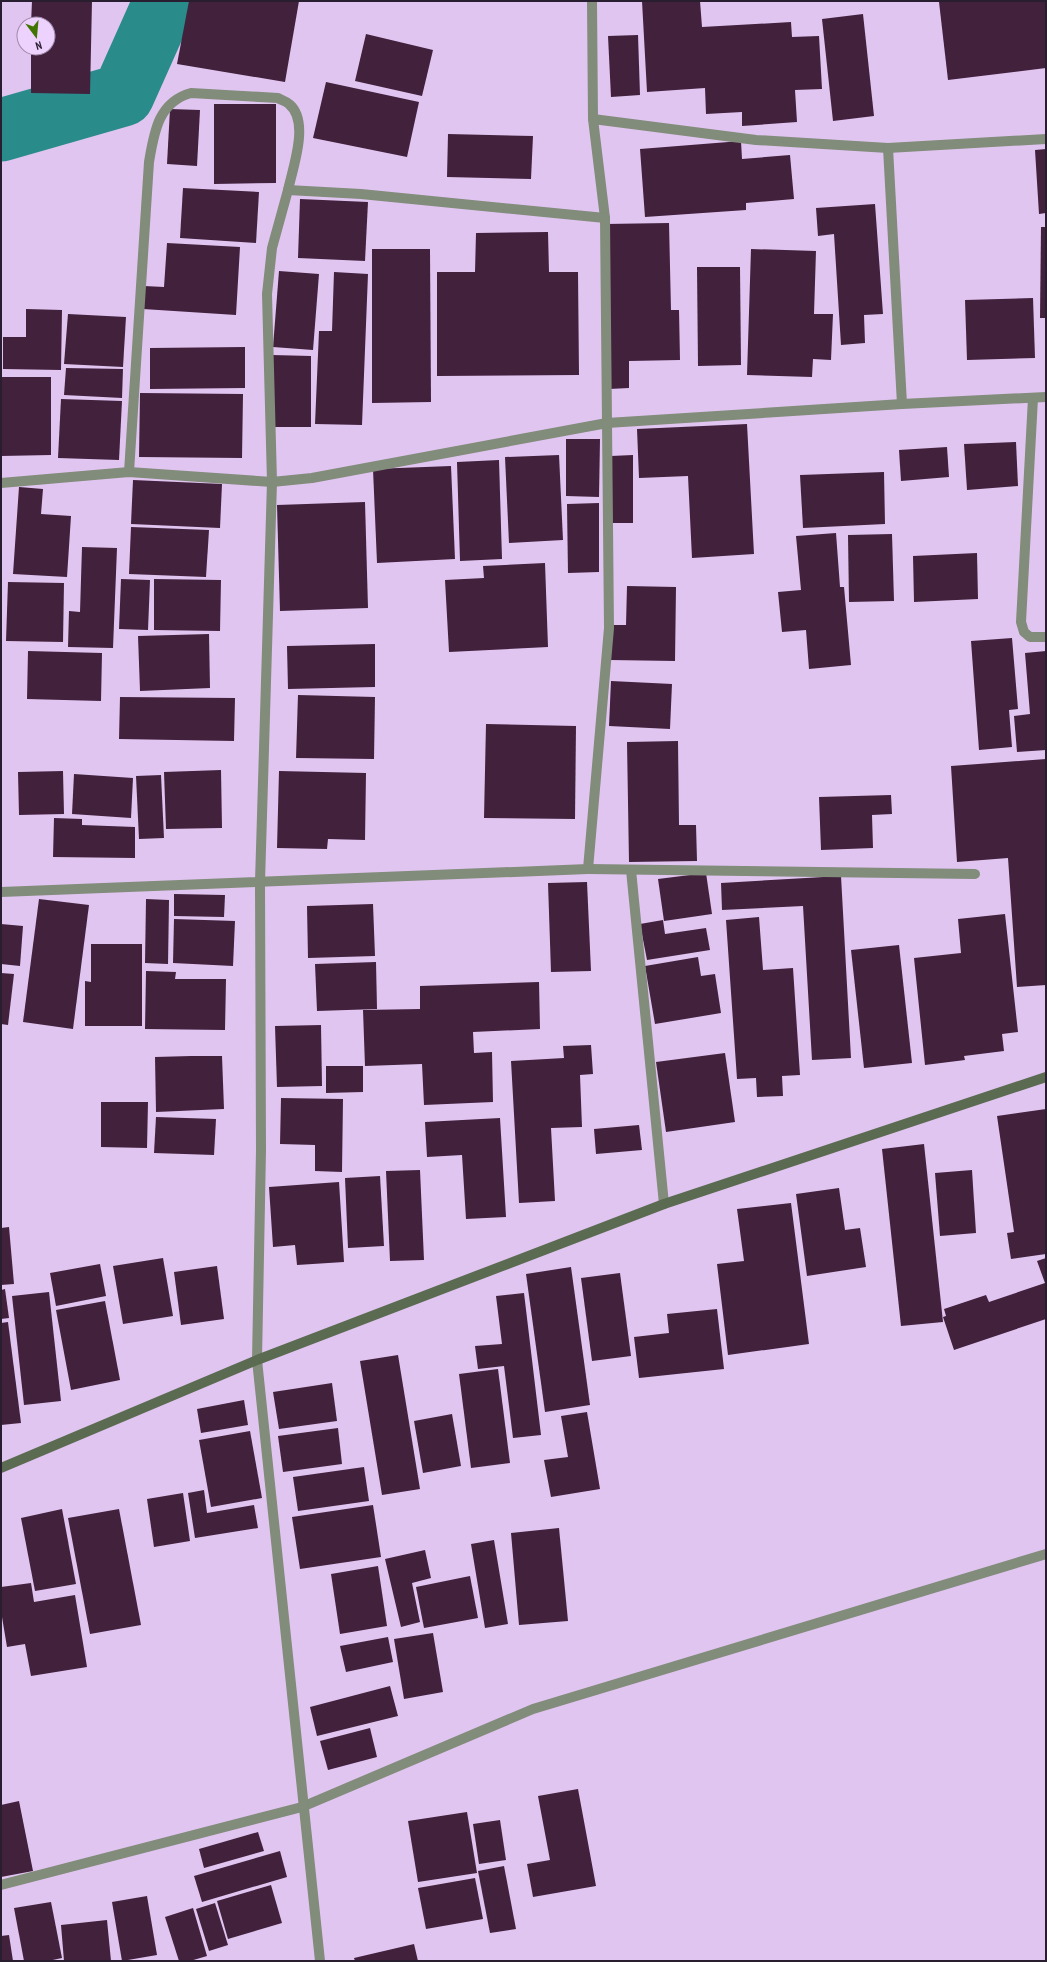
<svg xmlns="http://www.w3.org/2000/svg" width="1047" height="1962" font-family="'PT Sans Narrow',sans-serif">
<style>
.lines{fill:none;stroke-linecap:round;stroke-linejoin:round}
.river{stroke:#2a8c8a;stroke-width:63}
.building{fill:#42213d}
.street{stroke:#818c7a;stroke-width:10}
.secondary{stroke:#5b6b51;stroke-width:10}
</style>
<rect width="100%" height="100%" fill="#e1c5f1"/>
<g class="lines">
<!-- river -->
<path class="river" d="M1,130L123,95L165,1"/>
</g>
<!-- building -->
<g class="building">
<path d="M32,1H92L90,94L31,93V48H48V24H31Z"/>
<path d="M189,1H299L285,82L177,64Z"/>
<path d="M642,1H700L702,27L791,22L792,37L819,36L822,89L795,90L797,122L742,126V112L706,114L705,88L647,92Z"/>
<path d="M951,1H1046V68L948,80L939,2Z"/>
<path d="M863,14L874,116L833,121L822,19Z"/>
<path d="M366,34L433,50L422,96L355,81Z"/>
<path d="M638,35L640,95L611,97L608,36Z"/>
<path d="M326,82L419,102L407,157L313,138Z"/>
<path d="M214,104H276V183L214,184Z"/>
<path d="M170,109L200,110L197,166L167,164Z"/>
<path d="M448,134L533,136L531,179L447,177Z"/>
<path d="M741,141L742,159L790,155L794,199L746,203V210L645,217L640,149Z"/>
<path d="M1046,149V213L1039,214L1035,150Z"/>
<path d="M183,188L259,192L256,243L180,238Z"/>
<path d="M300,199L368,202L365,261L298,258Z"/>
<path d="M875,204L883,314L864,315L865,343L841,345L834,234L818,236L816,208Z"/>
<path d="M669,223L671,310H679L680,360L629,361V388L609,389L605,224Z"/>
<path d="M1041,227H1046V318H1040Z"/>
<path d="M548,232L549,272H578L579,375L437,376V272H475L476,233Z"/>
<path d="M167,243L240,247L236,315L143,309L144,286L164,287Z"/>
<path d="M372,249H430L431,402L372,403Z"/>
<path d="M751,249L816,251L814,314H833L831,360L813,359L812,377L747,375Z"/>
<path d="M697,267H740L741,365L698,366Z"/>
<path d="M279,271L319,274L313,350L273,347Z"/>
<path d="M334,272L368,274L362,425L315,424L319,331H332Z"/>
<path d="M1033,298L1035,358L967,360L965,300Z"/>
<path d="M26,309L62,310L61,370L3,369V337H26Z"/>
<path d="M68,314L126,317L123,367L64,364Z"/>
<path d="M245,347V388L150,389V348Z"/>
<path d="M272,355L311,356V427H272Z"/>
<path d="M66,368L123,369L122,398L64,395Z"/>
<path d="M1,377H51V455L1,456Z"/>
<path d="M140,393L243,394L242,458L139,457Z"/>
<path d="M61,399L122,401L119,460L58,458Z"/>
<path d="M747,424L754,554L692,558L688,476L639,478L637,429Z"/>
<path d="M566,439H600L599,497L566,496Z"/>
<path d="M1016,442L1018,486L967,490L964,444Z"/>
<path d="M947,447L949,477L901,481L899,450Z"/>
<path d="M559,455L563,540L509,543L505,457Z"/>
<path d="M633,455V523H612L611,456Z"/>
<path d="M499,460L502,559L460,561L457,462Z"/>
<path d="M451,466L455,559L377,563L373,469Z"/>
<path d="M884,472L885,524L803,528L800,475Z"/>
<path d="M133,480L222,484L220,528L131,524Z"/>
<path d="M19,487L43,489L41,514L71,516L67,577L13,574Z"/>
<path d="M365,502L368,608L280,611L277,505Z"/>
<path d="M599,503V572L568,573L567,504Z"/>
<path d="M131,527L209,530L206,577L129,574Z"/>
<path d="M836,533L840,587H844L851,665L809,669L806,630L782,632L778,592L801,590L796,536Z"/>
<path d="M892,534L894,601L849,602L848,535Z"/>
<path d="M82,547L117,548L113,648L68,647L69,611L80,612Z"/>
<path d="M977,553L978,599L914,602L913,556Z"/>
<path d="M545,563L548,647L449,652L445,580L484,578L483,566Z"/>
<path d="M121,579L150,580L148,630L119,629Z"/>
<path d="M154,579L221,580L220,631L154,630Z"/>
<path d="M8,582L64,583L63,642L6,641Z"/>
<path d="M627,586L676,587L675,661L610,660L611,625H626Z"/>
<path d="M209,634L210,688L140,691L138,636Z"/>
<path d="M1012,638L1018,709L1009,710L1012,747L979,750L971,641Z"/>
<path d="M375,644V687L288,689L287,646Z"/>
<path d="M28,651L102,653L101,701L27,699Z"/>
<path d="M1046,651V750L1017,752L1014,716L1030,714L1025,653Z"/>
<path d="M611,681L672,684L670,729L609,726Z"/>
<path d="M298,695L375,697L374,759L296,758Z"/>
<path d="M120,697L235,698L234,741L119,739Z"/>
<path d="M486,724L576,726L575,819L484,818Z"/>
<path d="M678,741L679,825H696L697,861L629,862L627,742Z"/>
<path d="M1046,759V985L1017,987L1008,858L957,862L951,766Z"/>
<path d="M221,770L222,828L166,829L164,772Z"/>
<path d="M63,771L64,814L19,815L18,772Z"/>
<path d="M279,771L366,773L365,840L328,839L327,849L277,848Z"/>
<path d="M74,774L133,778L131,818L72,814Z"/>
<path d="M161,775L164,838L139,839L136,776Z"/>
<path d="M891,795L892,814L872,815L873,848L821,850L819,797Z"/>
<path d="M54,818L82,819V825L135,827V858L53,857Z"/>
<path d="M706,873L712,914L664,921L658,879Z"/>
<path d="M841,876L851,1058L812,1060L803,906L722,910L721,883Z"/>
<path d="M587,882L591,971L551,972L548,883Z"/>
<path d="M174,894L225,895L224,917L174,916Z"/>
<path d="M39,899L89,905L73,1029L23,1022Z"/>
<path d="M146,899L169,900L168,964L145,963Z"/>
<path d="M373,904L375,956L308,958L307,906Z"/>
<path d="M1005,914L1018,1032L1002,1034L1004,1051L964,1056L965,1060L925,1065L914,958L961,953L958,919Z"/>
<path d="M759,917L763,970L793,968L800,1075L782,1076L783,1096L757,1097L756,1078L737,1079L726,920Z"/>
<path d="M174,919L235,921L233,966L173,963Z"/>
<path d="M663,920L665,934L706,928L710,950L647,960L640,924Z"/>
<path d="M1,924L23,926L20,966L1,964Z"/>
<path d="M91,944H142V1026H85V981L91,982Z"/>
<path d="M899,945L912,1063L864,1068L851,950Z"/>
<path d="M698,957L701,976L715,974L721,1013L655,1024L645,966Z"/>
<path d="M376,962L377,1009L317,1011L315,964Z"/>
<path d="M146,971L176,972L175,979H226L225,1030L145,1029Z"/>
<path d="M1,973L14,974L8,1025L1,1024Z"/>
<path d="M539,982L540,1029L473,1032L474,1053L492,1052L493,1102L424,1105L422,1064L365,1066L363,1010L420,1009V986Z"/>
<path d="M321,1025L322,1086L277,1087L275,1026Z"/>
<path d="M591,1045L593,1074L580,1075L582,1127L551,1128L555,1201L519,1203L511,1061L564,1058L563,1046Z"/>
<path d="M725,1053L735,1122L666,1132L656,1062Z"/>
<path d="M191,1056H222L224,1109L156,1112L155,1057Z"/>
<path d="M326,1066H363V1092L326,1093Z"/>
<path d="M281,1098L343,1099L342,1172L315,1171V1145L280,1144Z"/>
<path d="M101,1102H148L147,1148L101,1147Z"/>
<path d="M1046,1109V1254L1011,1259L1007,1233L1014,1232L997,1116Z"/>
<path d="M156,1117L216,1119L214,1155L154,1153Z"/>
<path d="M500,1118L506,1217L466,1219L462,1155L427,1157L425,1122Z"/>
<path d="M639,1125L642,1150L596,1154L594,1129Z"/>
<path d="M924,1144L943,1322L901,1326L882,1149Z"/>
<path d="M420,1170L424,1260L390,1261L386,1171Z"/>
<path d="M972,1170L976,1233L940,1236L935,1173Z"/>
<path d="M380,1176L384,1246L348,1248L345,1178Z"/>
<path d="M339,1182L344,1262L297,1265L295,1245L273,1247L269,1187Z"/>
<path d="M839,1188L845,1230L860,1228L866,1267L807,1276L796,1194Z"/>
<path d="M791,1203L809,1344L728,1355L717,1264L744,1261L737,1209Z"/>
<path d="M9,1227L14,1284L1,1285V1228Z"/>
<path d="M163,1258L173,1316L123,1324L113,1266Z"/>
<path d="M1046,1258V1319L954,1350L943,1317L946,1316L944,1309L986,1295L989,1302L1045,1283L1037,1261Z"/>
<path d="M100,1264L106,1296L56,1306L50,1273Z"/>
<path d="M217,1266L224,1319L181,1325L174,1272Z"/>
<path d="M571,1267L590,1405L545,1412L526,1274Z"/>
<path d="M620,1273L631,1356L592,1361L581,1278Z"/>
<path d="M5,1289L9,1318L1,1319V1290Z"/>
<path d="M49,1292L61,1401L24,1405L12,1296Z"/>
<path d="M524,1293L541,1435L513,1438L504,1366L478,1369L475,1346L502,1344L496,1296Z"/>
<path d="M105,1301L120,1380L71,1390L56,1310Z"/>
<path d="M717,1309L724,1369L639,1378L634,1337L669,1333L667,1314Z"/>
<path d="M8,1322L21,1423L1,1425V1323Z"/>
<path d="M398,1355L420,1489L382,1495L360,1361Z"/>
<path d="M498,1369L510,1463L471,1468L459,1374Z"/>
<path d="M332,1383L337,1421L279,1429L273,1392Z"/>
<path d="M244,1400L248,1425L201,1433L197,1409Z"/>
<path d="M587,1412L600,1489L551,1497L544,1460L568,1457L561,1416Z"/>
<path d="M452,1414L461,1466L423,1473L414,1421Z"/>
<path d="M338,1428L342,1464L283,1472L278,1436Z"/>
<path d="M250,1431L262,1498L211,1507L199,1440Z"/>
<path d="M364,1467L369,1501L298,1511L293,1477Z"/>
<path d="M204,1490L207,1513L254,1505L258,1528L195,1538L188,1493Z"/>
<path d="M183,1493L190,1541L154,1547L147,1499Z"/>
<path d="M373,1505L381,1557L300,1569L292,1517Z"/>
<path d="M62,1509L76,1584L35,1591L21,1518Z"/>
<path d="M119,1509L141,1625L90,1634L68,1518Z"/>
<path d="M559,1528L568,1621L519,1625L511,1533Z"/>
<path d="M494,1540L508,1624L485,1628L471,1544Z"/>
<path d="M425,1550L431,1578L412,1583L420,1622L401,1627L385,1559Z"/>
<path d="M378,1566L387,1626L340,1634L331,1574Z"/>
<path d="M470,1576L478,1618L424,1628L416,1587Z"/>
<path d="M31,1583L34,1602L75,1595L87,1667L31,1676L25,1644L7,1647L1,1611V1587Z"/>
<path d="M433,1633L443,1692L404,1699L394,1639Z"/>
<path d="M388,1637L393,1662L346,1672L340,1646Z"/>
<path d="M390,1686L398,1716L317,1736L310,1707Z"/>
<path d="M370,1728L377,1757L328,1770L320,1741Z"/>
<path d="M578,1789L596,1886L533,1897L527,1864L550,1860L538,1796Z"/>
<path d="M19,1801L33,1871L1,1877V1805Z"/>
<path d="M467,1812L477,1873L418,1882L408,1821Z"/>
<path d="M500,1820L506,1860L479,1864L473,1824Z"/>
<path d="M258,1832L264,1851L204,1868L199,1849Z"/>
<path d="M280,1851L287,1877L202,1902L194,1876Z"/>
<path d="M504,1866L516,1929L490,1933L478,1871Z"/>
<path d="M475,1878L483,1919L426,1929L418,1888Z"/>
<path d="M271,1885L282,1923L228,1939L217,1901Z"/>
<path d="M147,1896L157,1955L122,1961L112,1902Z"/>
<path d="M51,1902L62,1958L48,1961H24L14,1908Z"/>
<path d="M215,1903L228,1945L209,1951L196,1909Z"/>
<path d="M193,1908L207,1956L190,1961H179L165,1917Z"/>
<path d="M107,1920L111,1961H64L61,1925Z"/>
<path d="M9,1935L13,1961H1V1936Z"/>
<path d="M414,1944L418,1961H355L354,1958Z"/>
</g>
<g class="lines">
<!-- street -->
<g class="street">
<path d="M593,119L756,140L888,148L1046,139"/>
<path d="M888,148L902,404"/>
<path d="M1033,398L1021,622L1024,632L1030,637H1046"/>
<path d="M129,472L149,162C154,133 158,102 191,93L278,98C281,100 286,101 289,104C310,121 293,167 288,190"/>
<path d="M1,483L129,472L272,482L312,478L607,423L902,404L1046,397"/>
<path d="M588,869L975,874"/>
<path d="M631,870L664,1204"/>
<path d="M1,892L588,869L609,628L605,218L593,119L592,1"/>
<path d="M1,1885L302,1807L533,1709L1046,1554"/>
<path d="M320,1961L257,1360L261,1150L260,882L272,482L267,294L272,248L288,190L361,194L605,218"/>
</g>
<!-- secondary -->
<path class="secondary" d="M1,1468L257,1360L664,1204L1046,1077"/>
</g>
<!-- border -->
<rect width="1047" height="1962" fill="none" stroke="#291e2f" stroke-width="4"/>
<!-- north arrow -->
<g transform="translate(36 36) rotate(164)"><circle r="19" fill="#eed2fe" stroke="#9f8aab"/>
<path d="M0-3L7 15L0 10L-7 15Z" fill="#407500"/>
<text y="-6" font-size="11" font-weight="bold" text-anchor="middle" fill="#291e2f">N</text>
</g>
</svg>
